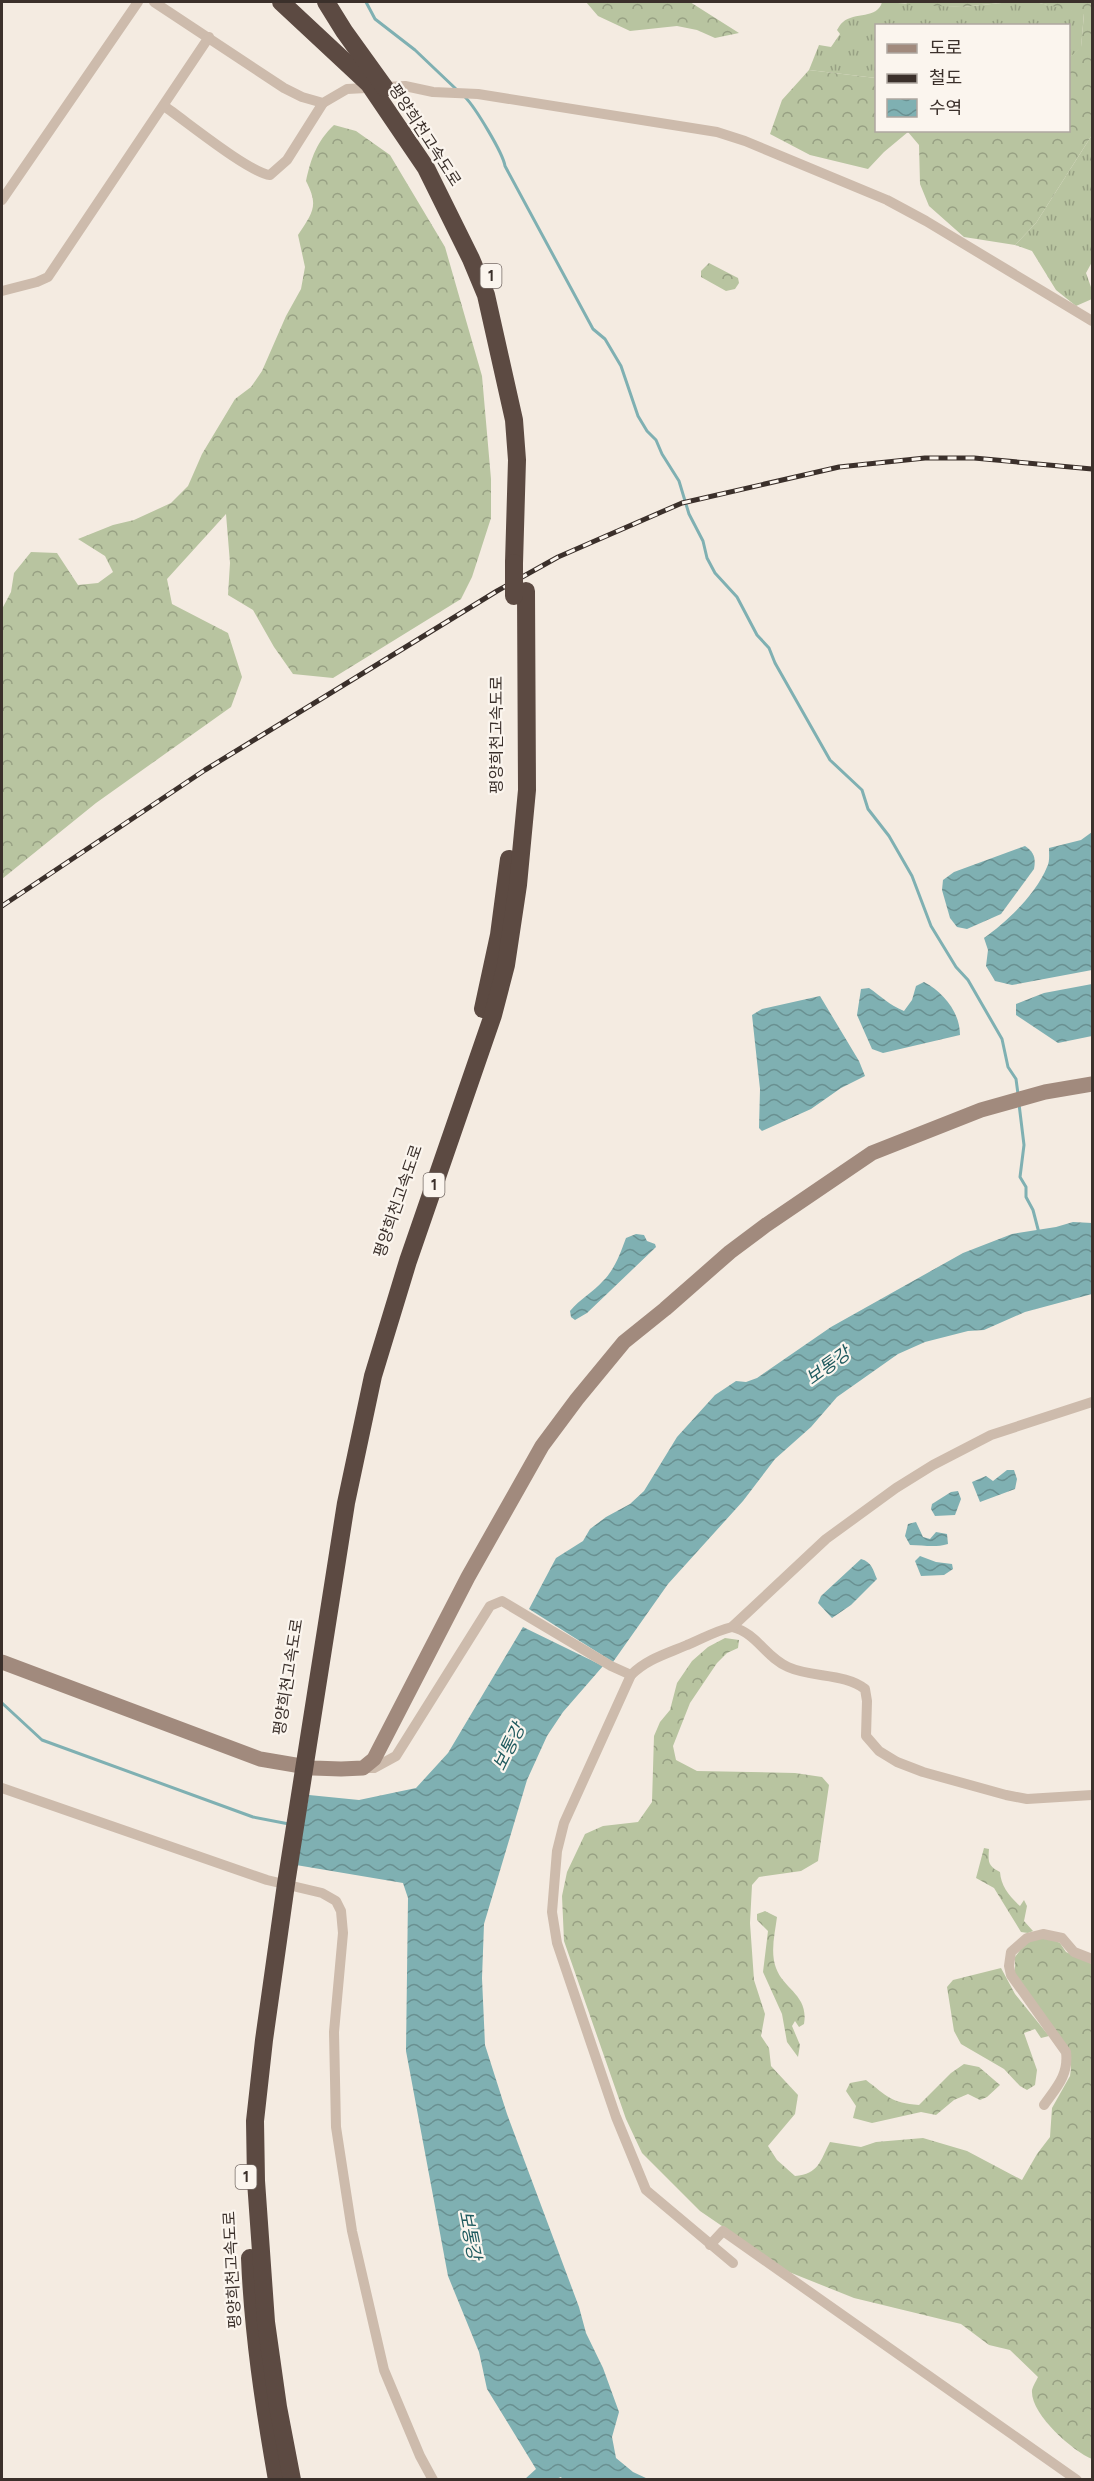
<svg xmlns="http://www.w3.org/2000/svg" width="1094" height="2481" font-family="Figtree,'Noto Sans KR',sans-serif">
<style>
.grass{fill:url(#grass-tufts)}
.forest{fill:url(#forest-crowns)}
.water{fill:url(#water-waves)}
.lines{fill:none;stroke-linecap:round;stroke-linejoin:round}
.stream{stroke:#7fb0b2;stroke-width:3}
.street{stroke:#cdbbac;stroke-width:10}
.secondary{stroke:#a18a7d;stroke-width:15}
.highway{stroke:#5c4a42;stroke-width:18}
.rail-casing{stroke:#3b302b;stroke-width:5}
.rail{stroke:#fbf5ee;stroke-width:3;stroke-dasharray:9;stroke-linecap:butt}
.highway-bridge{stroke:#5c4a42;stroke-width:18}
.labels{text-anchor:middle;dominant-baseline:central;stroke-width:4.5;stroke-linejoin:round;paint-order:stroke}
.shield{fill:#fbf5ee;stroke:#756b66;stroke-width:1.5}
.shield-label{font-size:15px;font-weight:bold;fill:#3b302b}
.street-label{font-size:16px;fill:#3b302b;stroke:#fbf5ee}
.water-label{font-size:18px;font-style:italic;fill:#1f5a5e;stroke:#fbf5ee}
</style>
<defs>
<pattern id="grass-tufts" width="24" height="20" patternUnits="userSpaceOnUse" patternTransform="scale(1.5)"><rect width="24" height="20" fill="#b8c4a0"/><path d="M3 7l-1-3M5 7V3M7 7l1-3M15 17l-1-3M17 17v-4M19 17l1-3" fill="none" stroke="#97a083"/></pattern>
<pattern id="forest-crowns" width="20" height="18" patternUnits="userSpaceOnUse" patternTransform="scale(1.5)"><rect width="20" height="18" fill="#b8c4a0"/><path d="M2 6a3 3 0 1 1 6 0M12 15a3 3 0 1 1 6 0" fill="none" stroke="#97a083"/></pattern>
<pattern id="water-waves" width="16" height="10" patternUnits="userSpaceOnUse" patternTransform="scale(1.5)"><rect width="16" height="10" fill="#7fb0b2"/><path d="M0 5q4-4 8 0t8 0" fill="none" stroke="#699091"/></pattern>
</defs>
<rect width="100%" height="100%" fill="#f4ebe1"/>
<!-- grass -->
<g class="grass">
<path d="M882,2L962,7L1011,2H1035L1084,13L1081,48L1069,58L1068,26H876V78L809,70L819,45L831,47L840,34L837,30C839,27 840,24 843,22C854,12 878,19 882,2Z"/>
<path d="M1092,135V262L1086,273L1092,290V299L1076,306L1056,290L1032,251L1015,245L1036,223Z"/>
</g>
<!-- forest -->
<g class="forest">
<path d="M586,2H690L739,33L715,38L697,30L677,26L630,31L598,16Z"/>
<path d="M903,2H1011L962,7L910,5Z"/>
<path d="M1035,2H1092V135L1036,223L1015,245L964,237L929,206L920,184L919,145L908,132L884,152L868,169L810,155L770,134L782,100L809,70L876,78V130H1068L1069,58L1081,47L1084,14Z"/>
<path d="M334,125L356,131L390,155L445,247L482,376L491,479V518L472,577L461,599L333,678L293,674L274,647L253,610L228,595L230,563L226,514L167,579L172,604L228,633L242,677L231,707L96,803L2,879V609L11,592L14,573L31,552L57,553L78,585L98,583L113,572L105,556L78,539L113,525L134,520L171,503L188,486L202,454L235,399L251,387L262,371L286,316L301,289L305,267L298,235C313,212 319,206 306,181C311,158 317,141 334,125Z"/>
<path d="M709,263L738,278L739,283L735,289L726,291L701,277V271Z"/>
<path d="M725,1638L739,1640L738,1648L727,1653L717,1663L690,1703L673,1746L676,1760L697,1771L795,1773L822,1777L829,1785L818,1861L801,1871L759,1877L752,1885L750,1923L754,1980L765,2014L761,2036L769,2048L771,2066L798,2095L795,2114L768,2146L777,2160L795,2176C819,2174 820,2161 830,2142L861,2147L876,2142L923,2138L967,2151L1022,2180L1037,2154L1050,2137L1052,2108L1070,2076L1071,2069L1070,2051L1015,1975V1957L1024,1945L1035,1939L1050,1938L1060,1943L1066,1952L1092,1964V2459C1073,2451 1030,2414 1032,2390C1033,2386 1036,2381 1038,2377L1010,2350L989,2345L961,2324L854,2298L789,2272L700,2211L642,2153L626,2119L564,1941L562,1896L567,1872L585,1834L603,1826L638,1822L652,1802L654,1736L660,1722L670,1710L677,1683L692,1661L708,1647Z"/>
<path d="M984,1848L989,1849C988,1862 988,1866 1000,1872C1001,1886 1009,1896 1020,1906L1024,1900L1027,1906L1024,1921L1033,1931L1028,1933L1021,1932L994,1888L976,1878Z"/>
<path d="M765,1911L777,1917C775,1933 770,1952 776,1968C784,1990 809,1995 804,2024L799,2027L795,2021L792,2026L800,2045L798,2057L787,2042L782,2014L763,1972L768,1931L757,1920V1914Z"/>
<path d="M1001,1968L1015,1994L1049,2036L1041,2038L1035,2029L1024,2033L1037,2070L1035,2085L1027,2090L1020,2086L1004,2069L961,2044L954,2031L947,1987L953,1980Z"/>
<path d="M964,2064L979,2067L1000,2085L987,2097L980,2100L968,2094L954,2100L936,2115L921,2112L872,2123L853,2118L856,2106L846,2091L850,2083L866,2080C887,2096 891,2103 919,2105L951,2073Z"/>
</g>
<!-- water -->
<g class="water">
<path d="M1092,832V970L1012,985L995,981L986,966L988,950L984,938C1007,922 1036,894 1047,867C1050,862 1049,854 1049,848L1081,840Z"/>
<path d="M1025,846C1034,852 1036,858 1034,869L1001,914L967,929L957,927L950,918L942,890L943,880L954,872Z"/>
<path d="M924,982C943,992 960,1012 960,1035L883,1053L872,1049L857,1015L861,989L869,988C881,996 889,1005 904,1011L912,1000L916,986Z"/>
<path d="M1092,984V1036L1058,1043L1016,1015V1004L1044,993Z"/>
<path d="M820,996L859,1061L865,1076L841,1088L811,1109L762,1131L759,1128L760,1089L752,1015L762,1009Z"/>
<path d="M1073,1222L1092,1223V1294L1025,1312L984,1330L968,1331L925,1342L898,1354L837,1397L811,1427L775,1459L743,1501L668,1584L613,1662L529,1609L556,1558L583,1541L590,1529L606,1517L630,1504L644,1491L677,1437L715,1395L736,1381L746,1382L757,1378L831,1327L963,1253L1012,1234L1056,1227Z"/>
<path d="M636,1234L644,1235L647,1241L655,1244L656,1247L587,1313L575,1320L571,1317L570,1311C580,1299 593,1292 603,1281C615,1269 620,1254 626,1238Z"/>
<path d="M1007,1470H1014L1017,1479L1015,1489L980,1502L972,1482L986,1476L993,1481Z"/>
<path d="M958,1491L961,1499L955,1515L935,1516L931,1509L932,1504L951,1492Z"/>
<path d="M916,1522L923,1537L930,1539L936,1532L947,1534L948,1544C934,1548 924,1545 910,1545L905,1536L908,1524Z"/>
<path d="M920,1556L936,1562L952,1564L953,1569L944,1575L921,1576L915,1561Z"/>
<path d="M861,1559C872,1562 873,1570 877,1579L851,1605L832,1618L818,1603L821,1596Z"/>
<path d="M523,1627L603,1666L563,1712L547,1736L527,1780L484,1924L482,1978L485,2045L507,2114L579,2307L586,2333L603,2368L619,2412L612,2437L616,2458L633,2472L648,2479L563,2480L561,2477L556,2479H525L536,2469L487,2389L479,2352L448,2276L406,2051L408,1898L403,1883L296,1865L309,1795L359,1800L416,1788L448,1753Z"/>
</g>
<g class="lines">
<!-- stream -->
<g class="stream">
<path d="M366,2L375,19L415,50L456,89"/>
<path d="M465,97C475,107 503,153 505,166L593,329L605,339L621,366L638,416L647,431L656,440L662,454L679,481L689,514L703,541L707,558L715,573L737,597L757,635L769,648L775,663L830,760L862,790L868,809L889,836L912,876L931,926L956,967L968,980L1002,1039L1008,1067L1016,1079L1018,1094"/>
<path d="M1019,1104L1024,1145L1020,1177L1026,1187V1197L1033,1210L1039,1233"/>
<path d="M2,1703L42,1740L253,1817L289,1824"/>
</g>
<!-- street -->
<g class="street">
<path d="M154,2L284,88L302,97L323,103L347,89L405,86L433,92L478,94L717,132L745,141L887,200L926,221L1092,321"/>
<path d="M164,106C186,121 248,172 270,175L287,160L323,103"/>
<path d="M2,200L138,2"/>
<path d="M2,291L37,282L48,277L209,37"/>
<path d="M732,1627C757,1633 765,1657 788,1667C812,1678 845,1673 865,1689L867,1701L866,1736L879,1751L897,1762L923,1772L1006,1795L1027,1799L1092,1795"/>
<path d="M631,1675C647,1659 666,1654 687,1645C702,1639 715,1631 732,1627L826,1539L896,1488L933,1465L991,1435L1092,1402"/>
<path d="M363,1768H374L396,1756L490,1606L502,1601L611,1666L631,1675L564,1823L557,1851L552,1912L557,1943L616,2117L646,2190L733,2263"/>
<path d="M2,1788L267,1880L322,1893L336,1901L341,1911L343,1933L334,2032L336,2127L352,2231L384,2370L420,2456L433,2480"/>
<path d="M1044,2105C1056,2088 1069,2075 1066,2052L1011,1975L1009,1966L1011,1952L1027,1938L1043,1934L1062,1938L1074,1952L1092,1959"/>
<path d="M710,2245L723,2231L1077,2480"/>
</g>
<!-- secondary -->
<path class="secondary" d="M2,1662L260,1759L313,1768L341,1769L363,1768L374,1759L468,1577L542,1446L577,1399L624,1342L665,1309L730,1252L766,1225L872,1153L981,1110L1045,1092L1092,1084"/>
<!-- highway -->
<g class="highway">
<path d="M281,2L369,84L426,168L471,259L486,295L514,420L517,460L514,563"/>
<path d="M326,2L344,31L385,88"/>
<path d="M483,1009L499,935L509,859"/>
<path d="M250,2258C253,2333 264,2406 277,2480"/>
<path d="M292,2480L278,2407L266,2322L256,2181L255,2121L264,2040L286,1884L346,1503L373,1376L408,1261L493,1015L506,965L518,885L527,790L526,591"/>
</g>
<!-- rail casing -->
<g class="rail-casing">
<path id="rail" d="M2,906L205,770L497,591L558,557L682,503L839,467L925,458H974L1092,469"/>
</g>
<!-- rail -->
<use href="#rail" class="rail"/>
<!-- highway-bridge -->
<path class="highway-bridge" d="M514,563V596"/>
</g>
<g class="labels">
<!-- shield labels -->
<g class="shield">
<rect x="480.5" y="264" width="21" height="24" rx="4.5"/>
<rect x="423.5" y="1173" width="21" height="24" rx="4.5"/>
<rect x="235.5" y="2165" width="21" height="24" rx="4.5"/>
</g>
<g class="shield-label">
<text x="491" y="276">1</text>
<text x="434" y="1185">1</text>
<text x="246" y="2177">1</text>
</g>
<!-- street labels -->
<g class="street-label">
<text transform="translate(425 135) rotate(57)">평양희천고속도로</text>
<text transform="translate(496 735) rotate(-90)">평양희천고속도로</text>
<text transform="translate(398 1201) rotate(-71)">평양희천고속도로</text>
<text transform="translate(288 1677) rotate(-81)">평양희천고속도로</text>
<text transform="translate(232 2270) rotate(-93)">평양희천고속도로</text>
</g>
<!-- water labels -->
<g class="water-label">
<text transform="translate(828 1366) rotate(-36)">보통강</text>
<text transform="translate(509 1747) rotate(-64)">보통강</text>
<text transform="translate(470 2235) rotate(79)">보통강</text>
</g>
</g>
<!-- border -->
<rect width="1094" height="2481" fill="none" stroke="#3b302b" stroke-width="6"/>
<!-- legend -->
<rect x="875" y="24" width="195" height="108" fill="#fbf5ee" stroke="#aea6a0" stroke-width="1.5"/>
<rect x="887" y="44" width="30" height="9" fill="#a18a7d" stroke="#aea6a0" stroke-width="1.5"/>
<text x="929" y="54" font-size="18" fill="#3b302b">도로</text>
<rect x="887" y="74" width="30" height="9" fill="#3b302b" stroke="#aea6a0" stroke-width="1.5"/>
<text x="929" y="84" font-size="18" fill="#3b302b">철도</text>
<rect x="887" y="99" width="30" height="18" fill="url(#water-waves)" stroke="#aea6a0" stroke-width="1.5"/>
<text x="929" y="114" font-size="18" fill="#3b302b">수역</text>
</svg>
